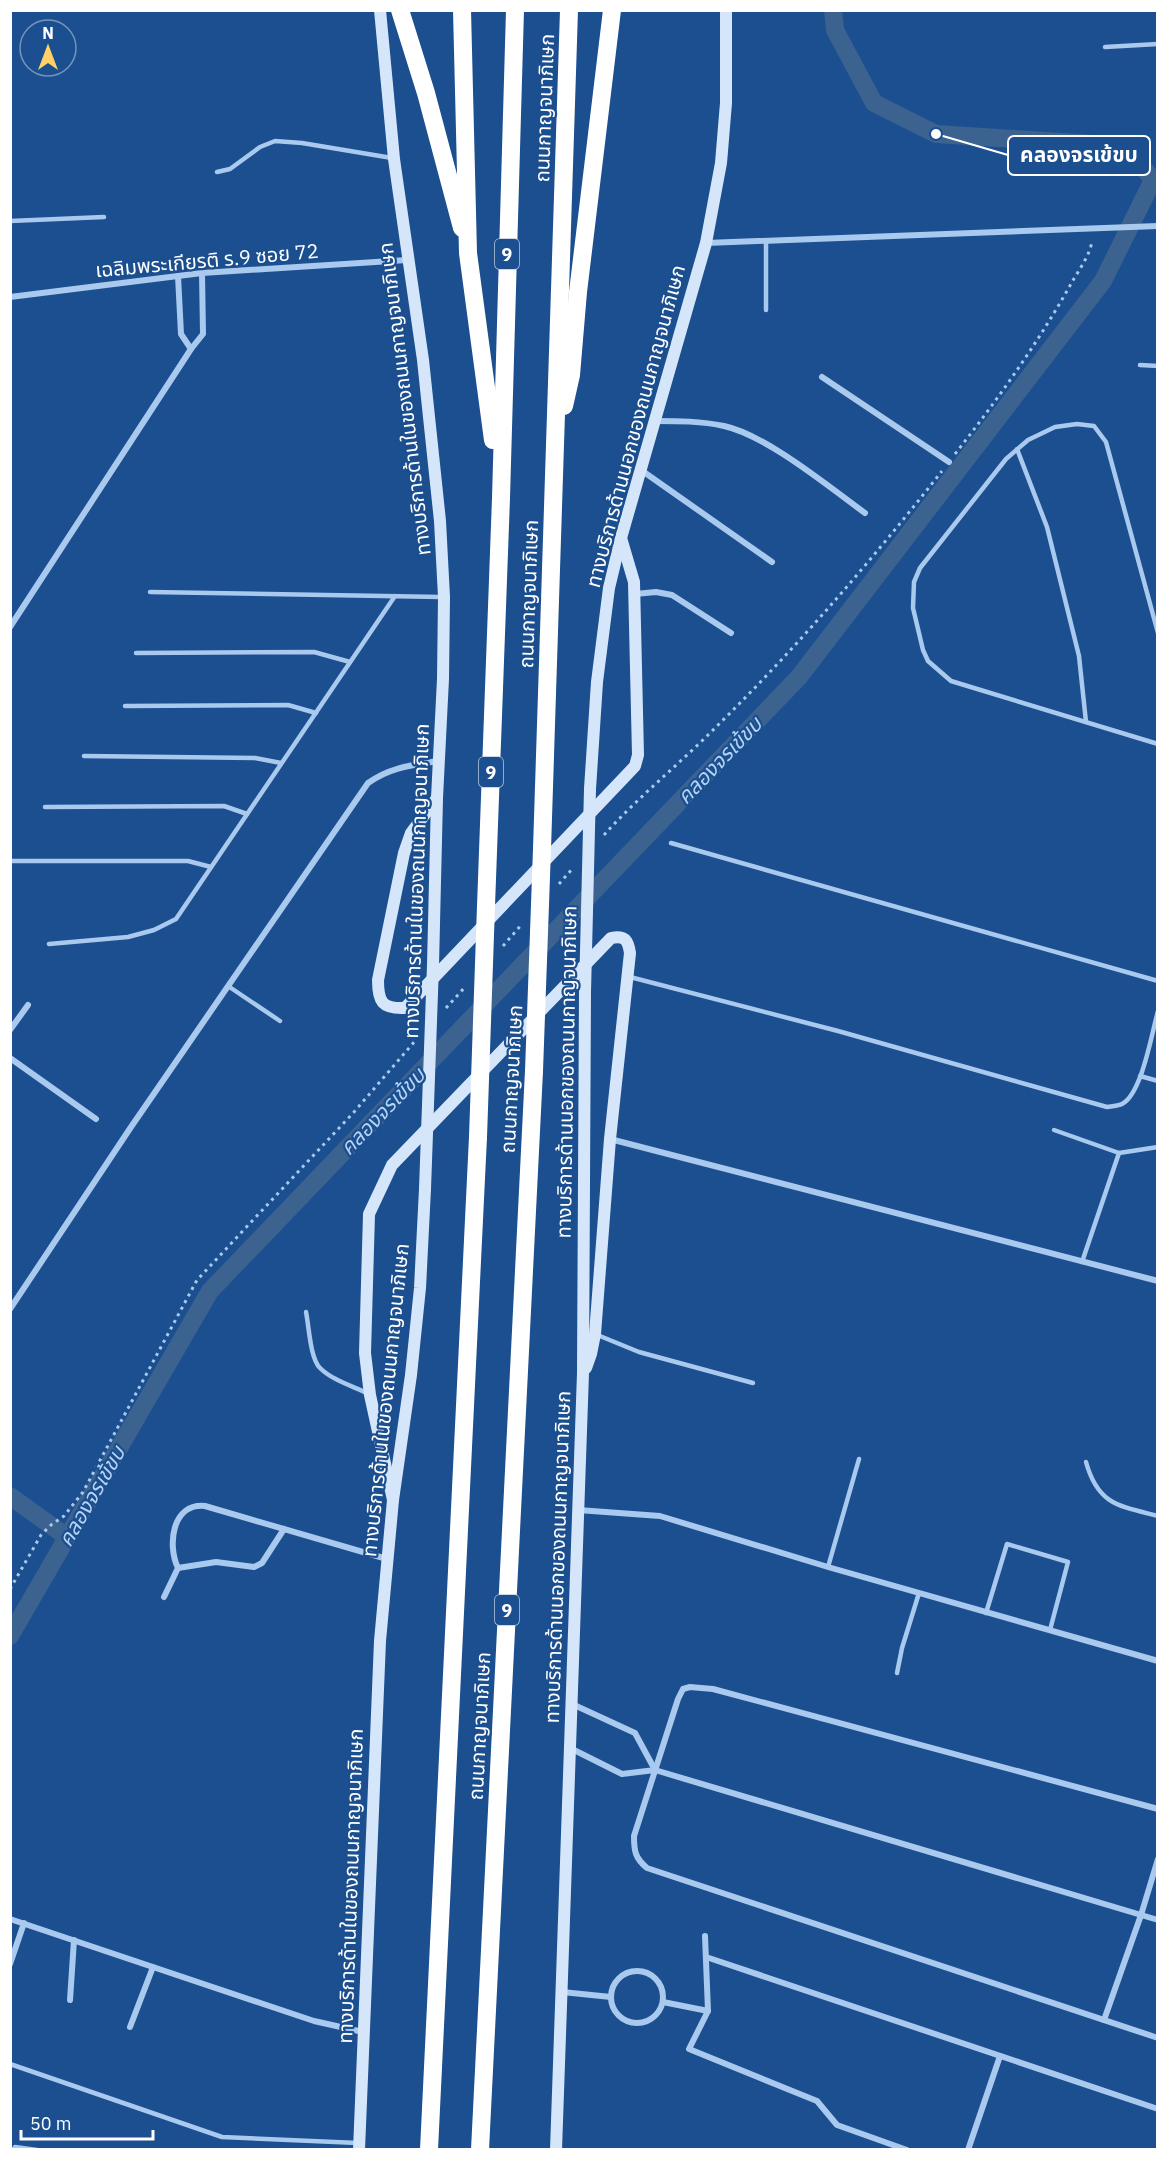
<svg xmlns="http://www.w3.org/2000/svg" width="1168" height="2160" font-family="'IBM Plex Sans','Noto Sans Thai',sans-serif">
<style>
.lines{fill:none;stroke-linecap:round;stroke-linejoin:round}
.canal{stroke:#3c6290;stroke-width:18}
.path{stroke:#a9c9ee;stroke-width:3;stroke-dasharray:3 4.5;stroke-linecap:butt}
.lane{stroke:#a9c9ee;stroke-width:4.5}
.street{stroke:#a9c9ee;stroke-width:6}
.secondary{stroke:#d6e6fa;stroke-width:12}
.highway{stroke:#fff;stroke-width:18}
.secondary-bridge{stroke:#d6e6fa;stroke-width:12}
.highway-bridge{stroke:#fff;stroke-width:18}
.labels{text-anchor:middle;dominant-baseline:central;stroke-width:4.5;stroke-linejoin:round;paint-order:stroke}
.shield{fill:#1b4f8f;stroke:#bbcadd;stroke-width:1.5}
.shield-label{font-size:18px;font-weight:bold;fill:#fff}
.street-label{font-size:20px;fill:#fff;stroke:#1b4f8f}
.water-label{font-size:21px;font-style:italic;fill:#b5d3f5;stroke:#1b4f8f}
.leader{fill:none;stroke:#fff;stroke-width:2}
.callout-dot{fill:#fff;stroke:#1b4f8f;stroke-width:2}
.callout{fill:#1b4f8f;stroke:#fff;stroke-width:2}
.callout-label{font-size:21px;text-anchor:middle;font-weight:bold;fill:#fff}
</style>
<rect width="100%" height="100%" fill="#1b4f8f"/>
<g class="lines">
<!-- canal -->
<g class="canal">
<path d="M10,1496L67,1537"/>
<path d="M10,1636L210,1291L799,677L1103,281L1153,180L1126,146L936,134L874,103L835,30L833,10"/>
</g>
<!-- path -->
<g class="path">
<path d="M955,454C998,399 1038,343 1072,282C1079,270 1090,255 1092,241"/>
<path d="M604,835C639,796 682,762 719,724C799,645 872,560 942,471"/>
<path d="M559,884L573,868"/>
<path d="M503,946L522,924"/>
<path d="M446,1008L466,986"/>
<path d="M10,1589L41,1535L51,1525L64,1516L83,1492L197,1280L354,1112L415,1041"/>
</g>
<!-- lane -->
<g class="lane">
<path d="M1105,47L1158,44"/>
<path d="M217,172L230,169L260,147L275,141L302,143L392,158"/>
<path d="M10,221L104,217"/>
<path d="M766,310V241"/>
<path d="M1140,365L1158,366"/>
<path d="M1017,449L1047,527L1079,656L1086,722"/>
<path d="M150,592L441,597"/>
<path d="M1158,633L1106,442L1094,426L1077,424L1055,427L1028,440L1006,459L920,568L914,582L913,608L923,650L928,661L951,681L1158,744"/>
<path d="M136,653L314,652L350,662"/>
<path d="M125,706L288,705L316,713"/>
<path d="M84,756L255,758L281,763"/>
<path d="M45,807L224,806L247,814"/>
<path d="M671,843L1158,981"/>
<path d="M10,861H188L211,867"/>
<path d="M49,944L128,937L154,930L176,919L395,596"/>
<path d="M630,977L838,1031L1107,1107C1111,1106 1118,1106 1122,1104C1142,1094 1152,1032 1158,1011"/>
<path d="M228,986L280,1021"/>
<path d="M1140,1076L1158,1081"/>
<path d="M1054,1130L1119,1153L1158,1147"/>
<path d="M1082,1262L1119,1153"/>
<path d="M306,1312C309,1326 310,1358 320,1368C332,1380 352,1386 367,1393"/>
<path d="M595,1334L639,1352L753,1383"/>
<path d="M1086,1462C1098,1505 1119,1506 1158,1516"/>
<path d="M828,1567L859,1459"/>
<path d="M986,1613L1007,1544L1068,1562L1050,1630"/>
<path d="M897,1673L902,1648L919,1593"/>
<path d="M10,2064L222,2137L358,2143"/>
<path d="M13,2150L15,2147L37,2150"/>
</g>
<!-- street -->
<g class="street">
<path d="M706,243L1158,226"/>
<path d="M178,276L181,334L191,349"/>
<path d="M10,297L202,273L407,260"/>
<path d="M822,377L949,462"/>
<path d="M655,421C678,421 701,421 724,426C766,435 829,487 865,513"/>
<path d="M641,470L772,562"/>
<path d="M635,594L656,592L672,595L731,633"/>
<path d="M10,627L191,349L203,334L202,273"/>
<path d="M10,1030L28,1005"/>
<path d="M10,1058L96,1119"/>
<path d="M610,1139L1158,1281"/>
<path d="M10,1309L131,1127L368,783C390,767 413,765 438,761"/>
<path d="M578,1510L660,1516L828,1567L1158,1661"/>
<path d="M178,1568L216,1562L254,1567L262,1563L284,1529"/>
<path d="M164,1597L178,1568C167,1545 172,1503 205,1506L387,1559"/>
<path d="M570,1748L622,1774L655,1770L635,1733L572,1704"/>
<path d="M655,1770L1158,1920"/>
<path d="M1158,1809L713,1689L690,1687L683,1689L678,1699L634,1836C634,1851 635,1858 647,1868L1158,2038"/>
<path d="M10,1919L314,2021L363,2032"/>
<path d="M705,1936L708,2011L689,2049L817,2101L837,2125L907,2150"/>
<path d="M706,1957L1158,2109"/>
<path d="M10,1964L24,1923"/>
<circle cx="637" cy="1997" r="26"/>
<path d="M562,1992L611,1997"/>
<path d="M70,2000L74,1940"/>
<path d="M663,2002L708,2011"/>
<path d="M1104,2020L1141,1915L1158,1859"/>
<path d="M130,2027L153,1967"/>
<path d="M968,2150L1000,2056"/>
</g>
<!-- secondary -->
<g class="secondary">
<path d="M380,10L394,159L423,360L440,521L444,597L443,679L437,798L433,965"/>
<path d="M590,789L597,682L609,588L621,538L706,243L721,163L726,103V10"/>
<path d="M437,798L411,833L404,853L378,980C378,1002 382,1009 405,1008L635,766L638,755L634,582L621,538"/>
<path d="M393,1500L370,1395L365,1353L369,1214L392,1165L611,938C625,935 628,940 630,953L610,1139L595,1334L591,1354L586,1368"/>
<path d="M359,2150L380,1641L393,1500L411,1375L420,1288L425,1189"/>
<path d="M556,2150L583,1373L585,992"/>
</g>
<!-- highway -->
<g class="highway">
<path d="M400,10L426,93L462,228"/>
<path d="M462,10L468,253L493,440"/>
<path d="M564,406L571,375L578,292L612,10"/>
<path d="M542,849L569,10"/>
<path d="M486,906L501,498L515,10"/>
<path d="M429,2150L478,1137"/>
<path d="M480,2150L534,1071"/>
</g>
<!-- secondary-bridge -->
<g class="secondary-bridge">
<path d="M585,992L590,789"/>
<path d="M425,1189L433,965"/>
</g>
<!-- highway-bridge -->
<g class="highway-bridge">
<path d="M534,1071L542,849"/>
<path d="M478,1137L486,906"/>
</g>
</g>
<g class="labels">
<!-- shield labels -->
<g class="shield">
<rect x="495" y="239" width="24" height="30" rx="4.5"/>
<rect x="479" y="757" width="24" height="30" rx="4.5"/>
<rect x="495" y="1595" width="24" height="30" rx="4.5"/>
</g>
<g class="shield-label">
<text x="507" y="254">9</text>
<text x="491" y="772">9</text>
<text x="507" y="1610">9</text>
</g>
<!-- street labels -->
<g class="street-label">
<text transform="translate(544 108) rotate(-88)">ถนนกาญจนาภิเษก</text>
<text transform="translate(207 260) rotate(-5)">เฉลิมพระเกียรติ ร.9 ซอย 72</text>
<text transform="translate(404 399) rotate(-97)">ทางบริการด้านในของถนนกาญจนาภิเษก</text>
<text transform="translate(635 426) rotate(-75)">ทางบริการด้านนอกของถนนกาญจนาภิเษก</text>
<text transform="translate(528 594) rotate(-88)">ถนนกาญจนาภิเษก</text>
<text transform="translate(416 881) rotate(-88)">ทางบริการด้านในของถนนกาญจนาภิเษก</text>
<text transform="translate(566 1072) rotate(-89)">ทางบริการด้านนอกของถนนกาญจนาภิเษก</text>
<text transform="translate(511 1079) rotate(-87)">ถนนกาญจนาภิเษก</text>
<text transform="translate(385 1400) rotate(-84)">ทางบริการด้านในของถนนกาญจนาภิเษก</text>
<text transform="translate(557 1557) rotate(-88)">ทางบริการด้านนอกของถนนกาญจนาภิเษก</text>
<text transform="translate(479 1726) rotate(-87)">ถนนกาญจนาภิเษก</text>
<text transform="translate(350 1886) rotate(-88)">ทางบริการด้านในของถนนกาญจนาภิเษก</text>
</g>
<!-- water labels -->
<g class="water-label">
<text transform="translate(719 760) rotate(-46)">คลองจรเข้ขบ</text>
<text transform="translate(382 1111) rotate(-46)">คลองจรเข้ขบ</text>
<text transform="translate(91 1496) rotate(-60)">คลองจรเข้ขบ</text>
</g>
</g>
<!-- callouts -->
<path class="leader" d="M936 134L1008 155"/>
<circle class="callout-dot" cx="936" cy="134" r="6"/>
<rect class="callout" x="1008" y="136" width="142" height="39" rx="6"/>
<g class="callout-label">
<text x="1079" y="162">คลองจรเข้ขบ</text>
</g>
<!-- border -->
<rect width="1168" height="2160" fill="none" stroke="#ffffff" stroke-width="24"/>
<!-- north arrow -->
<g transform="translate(48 48)"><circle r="28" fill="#1b4f8f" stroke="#7695bc" stroke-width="1.5"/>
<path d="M0-4.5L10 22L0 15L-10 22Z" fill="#ffd166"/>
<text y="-9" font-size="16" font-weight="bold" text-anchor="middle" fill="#ffffff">N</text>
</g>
<!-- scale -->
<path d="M21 2130v9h132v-9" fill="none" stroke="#ffffff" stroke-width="3"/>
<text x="30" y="2130" font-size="18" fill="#ffffff" stroke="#1b4f8f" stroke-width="4.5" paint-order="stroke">50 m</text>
</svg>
